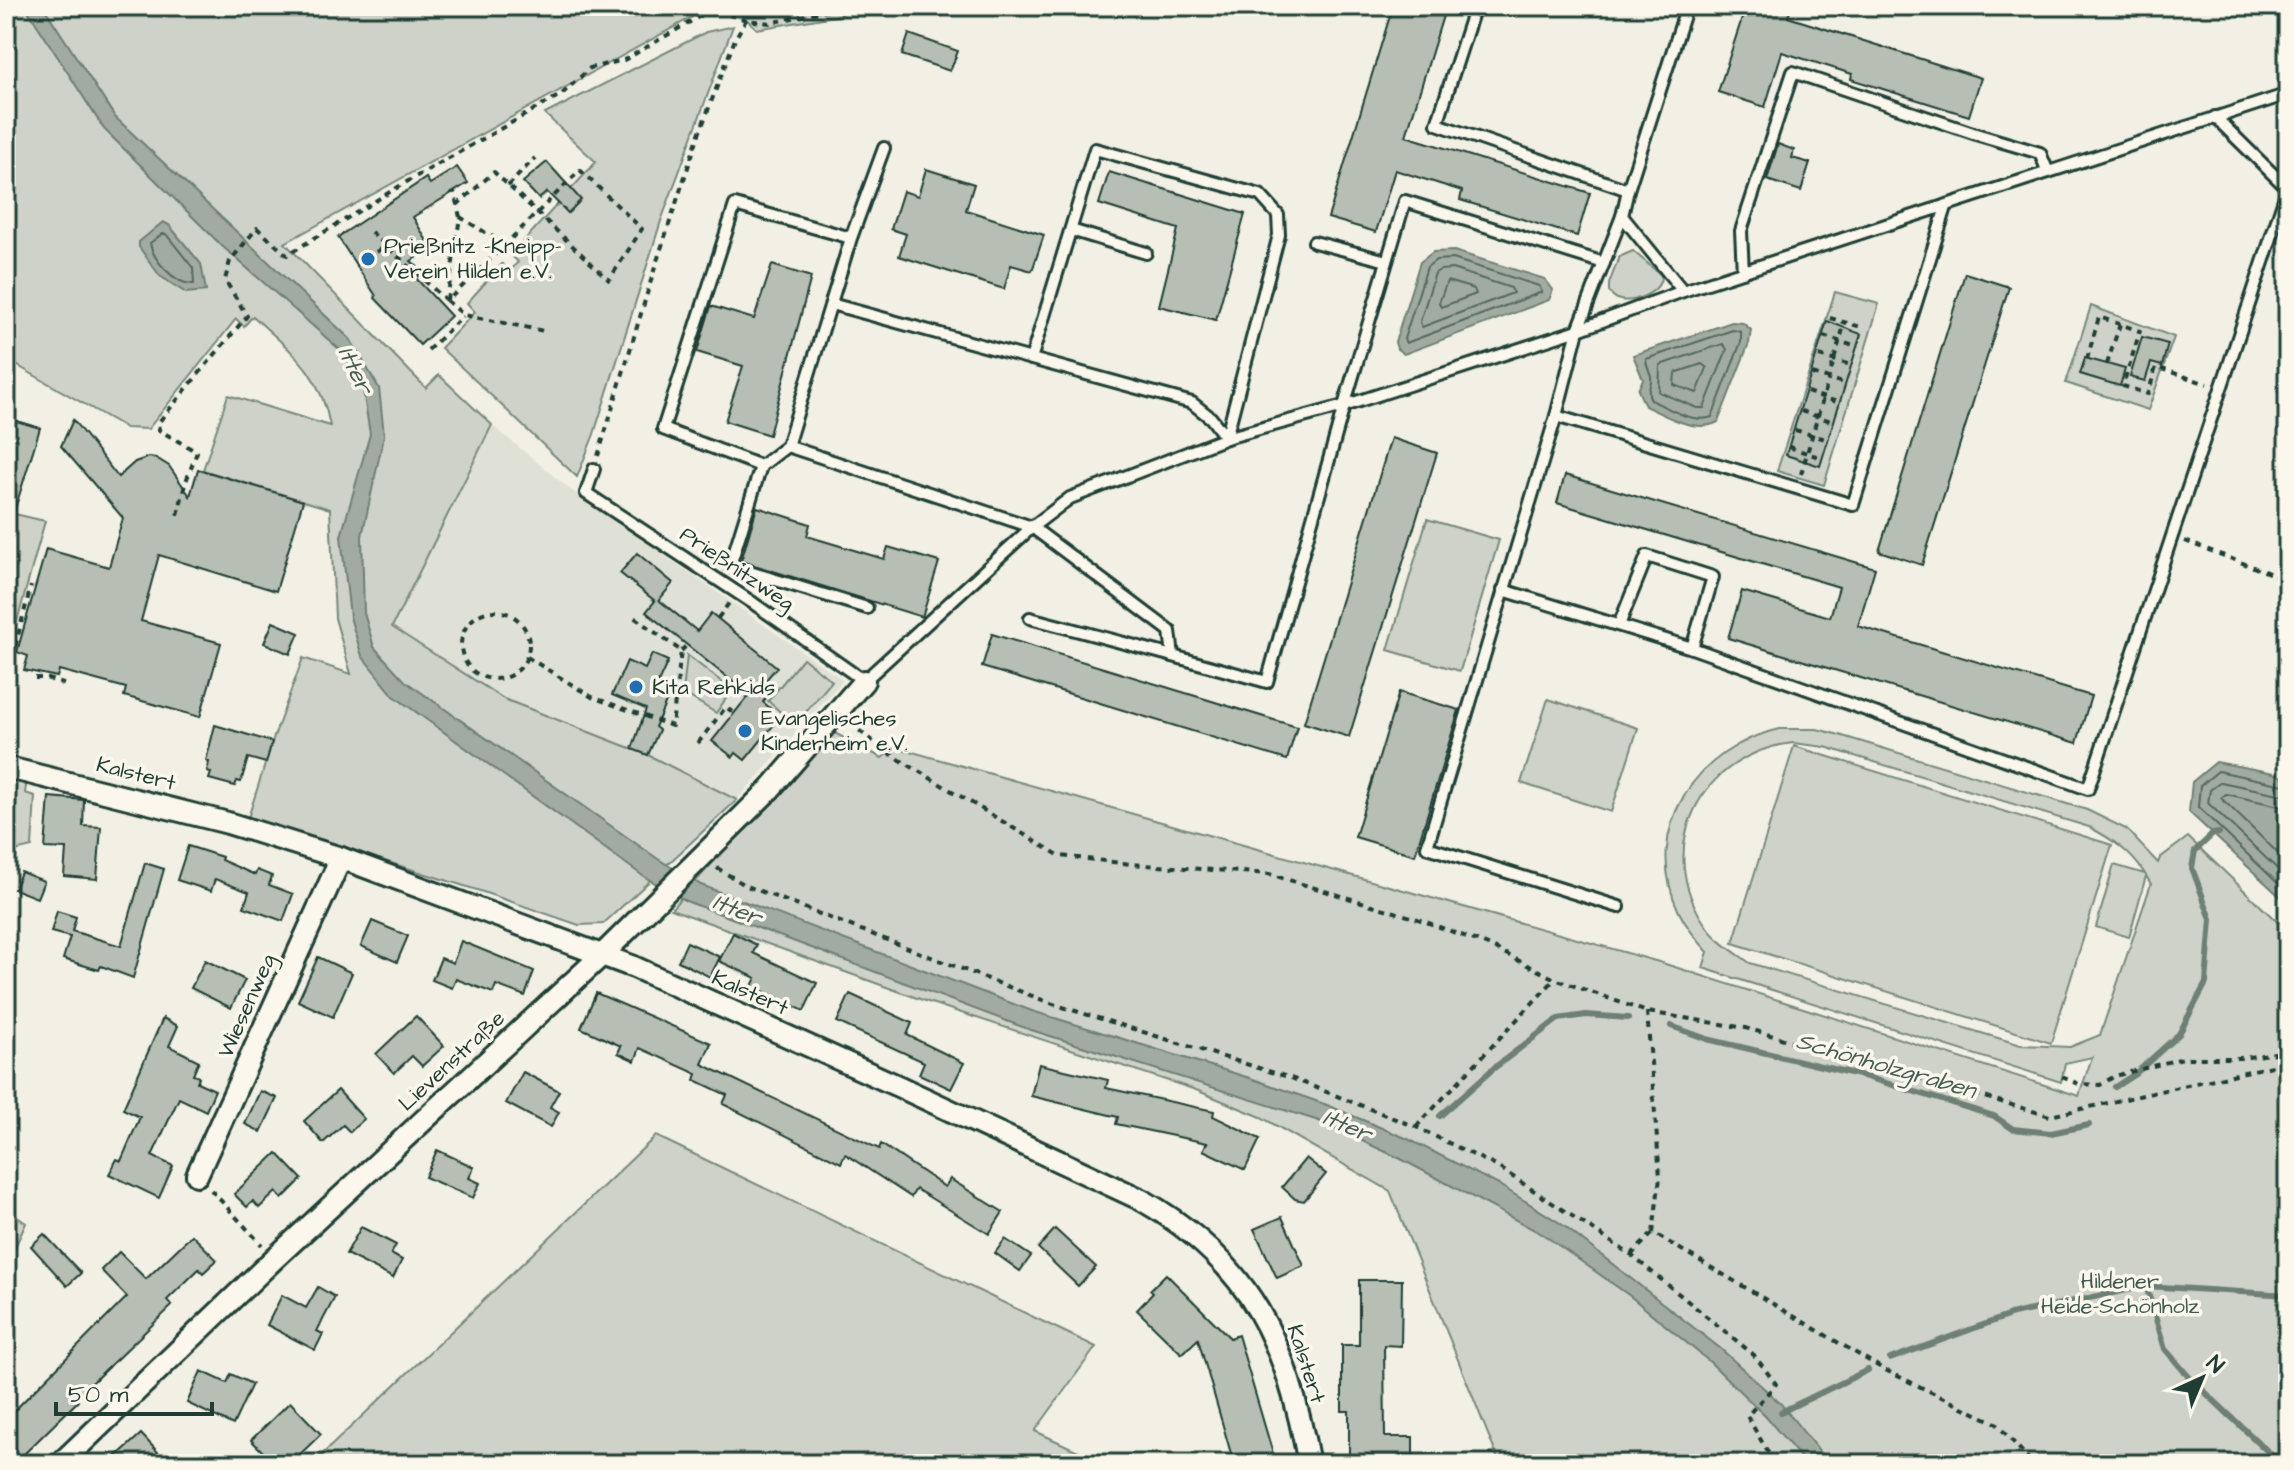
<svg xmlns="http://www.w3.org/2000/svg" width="2294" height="1470" font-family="'Architects Daughter',sans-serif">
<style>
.built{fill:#e0e1d6}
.green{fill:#cfd2c8;stroke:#77887e;stroke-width:2;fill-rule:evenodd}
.water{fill:#a2aba1;stroke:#6e7f75;stroke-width:2}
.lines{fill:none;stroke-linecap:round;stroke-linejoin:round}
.shore{stroke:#536960;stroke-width:2}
.stream{stroke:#6e7f75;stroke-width:6}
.building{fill:#b7beb3;stroke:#1f3d34;stroke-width:2}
.service-casing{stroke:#1f3d34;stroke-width:16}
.minor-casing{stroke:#1f3d34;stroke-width:26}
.path{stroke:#1f3d34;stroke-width:4;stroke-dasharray:6 6;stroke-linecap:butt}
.service{stroke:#fbf7ec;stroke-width:10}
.minor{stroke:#fbf7ec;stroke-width:20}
.poi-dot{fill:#1f6fb2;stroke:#fbf7ec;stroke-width:3}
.labels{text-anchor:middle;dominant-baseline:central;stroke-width:7;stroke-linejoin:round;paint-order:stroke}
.poi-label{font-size:22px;fill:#1f3d34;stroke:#fbf7ec;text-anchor:start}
.street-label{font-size:22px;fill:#1f3d34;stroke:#fbf7ec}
.park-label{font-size:22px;fill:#425b52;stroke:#fbf7ec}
.water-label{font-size:24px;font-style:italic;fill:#465e55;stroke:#fbf7ec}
</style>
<rect width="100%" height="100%" fill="#f2f0e5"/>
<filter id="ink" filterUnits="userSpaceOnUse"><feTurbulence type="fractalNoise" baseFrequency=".0125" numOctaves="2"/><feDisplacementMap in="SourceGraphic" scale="16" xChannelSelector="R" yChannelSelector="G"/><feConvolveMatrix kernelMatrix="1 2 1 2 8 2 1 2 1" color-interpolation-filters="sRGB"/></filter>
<g filter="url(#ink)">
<!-- built -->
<path class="built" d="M492,425L571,490L843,680L737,800L648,755L504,699L392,627Z"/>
<!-- green -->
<g class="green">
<path d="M6,6H712L285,243L426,388L439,375L492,425L392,627L504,699L648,755L737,800L603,924L579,925L477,890L248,818L272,742L303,658L351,674L335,618L330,509L203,470L228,395L330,426C320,370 292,353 253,316L244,326L236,319L148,429L126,428L6,359Z"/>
<path d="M732,6H867L835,16L757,29Z"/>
<path d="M733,26L661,221L594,434L577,477L441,348L475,312L467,303L502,264L510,271L518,262L511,255L596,162L545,114L706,32Z"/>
<path d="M1633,251L1661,275C1662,292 1635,303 1620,300C1615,299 1613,296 1609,292V284L1619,257Z"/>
<path d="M1835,292L1879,304L1824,485L1777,471Z"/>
<path d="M2091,306L2174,337L2148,410L2066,383Z"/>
<path d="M6,512L45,521L6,661Z"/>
<path d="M1427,519L1499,540L1460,671L1388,650Z"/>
<path d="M687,655L732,690L716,713L683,693Z"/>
<path d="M803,658L832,681L795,725L768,701Z"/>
<path d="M1548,699L1638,728L1611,812L1521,783Z"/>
<path d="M1780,729H1817L1836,734L2087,810L2126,829L2158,863L2160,858L2188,837L2288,932V1464H1500L1390,1191L1261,1117L1196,1090L928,1002L671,909L831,731L882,758L895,747L1659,962L2079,1096L2092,1057L2065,1063L2061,1082L1703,968L1708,952C1697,940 1686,926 1679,912C1640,829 1697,747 1780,729ZM1793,743L1825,747L2089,827C2112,839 2131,852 2145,874L2114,865L2096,927L2129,937L2146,876L2151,884L2100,1035L2070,1047L2021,1045L1750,963C1735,952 1718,942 1707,927C1651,848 1701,754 1793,743Z"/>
<path d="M1794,746L2112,845L2051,1043L1733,943Z"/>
<path d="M6,774L27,779L25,793L35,796L32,847L6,853Z"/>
<path d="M656,1136L1096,1347L1035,1431L1095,1459L1128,1464H312Z"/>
<path d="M6,1209L26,1223L6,1267Z"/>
</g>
<!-- water -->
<g class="water">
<path d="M25,6H43L115,117L350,339L379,388L384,435L362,536L364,613L374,647L405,681L658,859L701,885L1032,1011L1253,1079L1327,1105L1408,1139L1501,1186L1560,1223L1721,1349L1781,1404L1829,1464H1806L1766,1417L1711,1363L1630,1296L1544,1235L1401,1159L1319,1121L1028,1029L686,901L643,876L394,696L362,656L350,617L341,536L370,434L363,390L339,349L222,246L104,129Z"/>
<path d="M163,222L169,225L201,264L206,291L186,293L160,276L139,247V242Z"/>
<path d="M1454,251L1545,279L1553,290L1549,300L1404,354L1397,349L1395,342L1420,262L1433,252Z"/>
<path d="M1732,322L1743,323L1751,330L1749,343L1718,422C1695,434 1667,416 1645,406L1638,390L1643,379L1633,355Z"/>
<path d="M2216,762L2274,773L2288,779V904L2189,812L2192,782Z"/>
</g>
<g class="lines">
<!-- shore -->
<g class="shore">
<path d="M162,234H166L193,268L194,284C175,285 153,260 150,243Z"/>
<path d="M1453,259L1539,286L1542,292L1406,343L1404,339L1427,267L1436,260Z"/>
<path d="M1452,269L1511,288L1513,293L1422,327L1420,322L1435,273L1440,270Z"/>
<path d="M1447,281L1474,289L1476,294L1441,307L1439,303Z"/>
<path d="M1733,330L1741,332V342L1712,417C1694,424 1667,408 1651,400C1645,387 1653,387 1651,376C1649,369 1646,366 1646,359Z"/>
<path d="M1723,344L1727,349L1704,408H1697L1659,392L1660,365Z"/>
<path d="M1702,364L1707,368L1697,393L1674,385L1675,373Z"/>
<path d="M2288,786L2218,771L2200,786L2198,807L2288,893"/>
<path d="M2288,796L2221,782L2210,790L2208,803L2288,879"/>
<path d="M2288,808L2226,794L2221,798L2288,863"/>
</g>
<!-- stream -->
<g class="stream">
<path d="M1671,1026L1707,1039L1863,1076L1994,1116L2013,1129L2051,1133L2089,1125"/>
<path d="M2115,1087L2135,1074L2179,1034L2206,983L2211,919L2192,868L2195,851L2213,834L2219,833"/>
<path d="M1440,1116L1494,1068L1558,1019L1586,1015L1628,1018"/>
<path d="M2146,1286L2165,1349L2189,1377L2281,1464"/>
<path d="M1890,1359L2013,1314L2146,1286L2288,1295"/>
<path d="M1781,1412L1868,1370"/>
</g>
</g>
<!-- building -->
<g class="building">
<path d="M1393,6H1446L1406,136L1590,193L1577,236L1460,200L1462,191L1395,170L1376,232L1328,218Z"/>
<path d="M1746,6H1792L1788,17L1981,78L1969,116L1851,79L1852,74L1782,52L1765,107L1718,92Z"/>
<path d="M909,34L958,51L950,71L902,55Z"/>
<path d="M1778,144L1794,150L1792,158L1810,163L1801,191L1767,180Z"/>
<path d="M547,162L581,200L568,213L547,192L539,199L523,182Z"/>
<path d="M457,167L468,183L413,217L431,248L411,261L419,268L413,275L451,316L420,345L375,298L376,296L338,237L426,178L430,184Z"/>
<path d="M926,169L974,184L966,210L1044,235L1032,271L1011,265L1004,289L899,256L906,234L891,229L903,191L918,196Z"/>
<path d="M1109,172L1245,214L1216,320L1159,306L1178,229L1099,204Z"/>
<path d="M772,265L811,277L769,435L725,421L743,366L697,352L711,306L754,319Z"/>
<path d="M1965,273L2009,287L1922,565L1879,551Z"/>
<path d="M1827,321L1861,334L1820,466L1786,455Z"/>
<path d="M2142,337L2168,344L2162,366L2151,363L2145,381L2130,377Z"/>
<path d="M2085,358L2125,369L2120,386L2080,374Z"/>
<path d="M6,418L40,428L10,525H6Z"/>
<path d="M73,420L118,477L135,462L149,457L156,458L169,466L190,496L198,469L303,501L276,591L159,555L141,621L221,643L200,717L124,696L126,688L59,670L57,677L24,670L28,656L17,652L46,549L109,567L123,518L61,446Z"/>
<path d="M1391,438L1437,453L1349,737L1304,723Z"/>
<path d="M1565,475L1875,568L1858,626L2091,696L2077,743L1728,638L1742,591L1830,617L1839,587L1557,503Z"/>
<path d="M757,507L810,524L807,536L884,559L888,547L939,562L922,617L741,561Z"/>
<path d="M637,553L673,583L659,600L697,631L711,613L777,667L764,682L773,689L763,702L771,709L768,713L777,721L745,760L736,753L733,757L712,741L749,695L646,612L655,601L620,573Z"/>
<path d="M273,622L299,633L290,654L264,643Z"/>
<path d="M992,634L1297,727L1287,760L982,667Z"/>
<path d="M652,654L668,661L656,687L670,693L655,727L659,730L648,755L632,749L646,709L612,695L627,661L645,669Z"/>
<path d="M1399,692L1459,710L1415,855L1355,837Z"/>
<path d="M215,725L272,742L266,763L248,758L241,782L237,781L235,786L209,779L211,773L207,772L209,762L206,761Z"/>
<path d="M49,797L84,800L83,826L101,827L97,879L64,876L66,849L45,848Z"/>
<path d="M188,846L222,857L221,860L255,875L257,870L272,876L269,885L293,894L283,921L244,907L249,892L215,879L211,891L177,880Z"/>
<path d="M145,863L164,869L133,978L101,966L99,970L63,959L70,937L51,932L57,911L76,917L72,931L121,946Z"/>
<path d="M21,872L44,881L37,898L14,889Z"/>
<path d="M372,921L408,936L397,962L361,946Z"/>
<path d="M733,933L757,945L753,953L817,983L804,1011L752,986L756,978L719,961Z"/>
<path d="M461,941L534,971L525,996L496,985L493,993L456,979L452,988L432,980L441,958L453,963Z"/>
<path d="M687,942L720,957L710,977L678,961Z"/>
<path d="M318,957L352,973L333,1017L298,1001Z"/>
<path d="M205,960L245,980L231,1008L191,988Z"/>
<path d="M596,993L711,1043L702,1064L879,1149L881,1144L945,1187L950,1179L1003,1212L989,1234L916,1189L911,1197L845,1154L841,1163L723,1104L727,1095L695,1080L697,1074L640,1048L635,1061L618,1053L621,1046L581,1028Z"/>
<path d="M850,994L912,1023L907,1035L964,1063L951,1089L919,1074L924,1062L837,1022Z"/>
<path d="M416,1016L444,1046L422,1066L412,1056L394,1073L376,1054Z"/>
<path d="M163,1018L178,1026L169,1046L199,1061L193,1075L199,1077L197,1082L215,1090L206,1111L179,1098L152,1156L173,1166L159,1198L109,1174L117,1159L121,1161L140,1117L123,1109Z"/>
<path d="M1039,1064L1108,1080L1106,1088L1214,1111L1213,1116L1260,1139L1245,1170L1203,1150L1207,1143L1116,1124L1118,1117L1031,1096Z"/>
<path d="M523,1072L559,1091L550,1107L559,1112L551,1127L506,1103Z"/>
<path d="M338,1090L364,1119L350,1132L343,1125L323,1143L304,1121Z"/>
<path d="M260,1091L277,1098L261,1132L245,1124Z"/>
<path d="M437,1150L474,1167L469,1178L480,1183L473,1198L425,1177Z"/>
<path d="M277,1153L302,1179L282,1199L276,1192L259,1208L253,1201L247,1207L234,1194Z"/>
<path d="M1306,1158L1326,1174L1304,1201L1295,1199L1282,1187Z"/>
<path d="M1282,1217L1304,1266L1277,1278L1254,1229Z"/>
<path d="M361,1227L396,1245L391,1254L402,1260L393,1278L346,1254Z"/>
<path d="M1055,1229L1096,1267L1078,1286L1038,1248Z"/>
<path d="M44,1234L81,1273L67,1286L31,1246Z"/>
<path d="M192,1235L217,1260L203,1273L199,1269L167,1300L172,1306L76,1398L78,1401L14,1464H6V1419L127,1297L101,1270L119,1252L146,1279Z"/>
<path d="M1005,1239L1031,1256L1020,1271L995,1253Z"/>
<path d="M1166,1274L1230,1338L1238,1335L1276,1464H1234L1198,1339L1182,1354L1137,1310L1153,1293L1150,1290Z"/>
<path d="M1359,1280H1402L1401,1346L1384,1345L1385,1437H1413V1464H1349V1411H1342V1345H1359Z"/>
<path d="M318,1287L335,1297L317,1331L323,1334L315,1350L267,1325L282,1295L306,1308Z"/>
<path d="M201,1371L227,1383L231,1374L252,1384L233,1425L187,1403Z"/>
<path d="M290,1402L321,1434L290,1464H275L251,1440Z"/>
<path d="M141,1434L169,1464H108Z"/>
</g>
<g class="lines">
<!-- service casing -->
<g class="service-casing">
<g id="service">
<path d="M1475,6L1437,124L1628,190"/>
<path d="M2215,117L2287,188"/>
<path d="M1622,216L1683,291"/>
<path d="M1071,230L1146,253"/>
<path d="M851,238L735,205L663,429L761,466L787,446L851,238L884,148"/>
<path d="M1314,242L1387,261"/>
<path d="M1743,272L1741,231L1793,72L1976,134L2040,153L2048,172"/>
<path d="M831,304L1192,403L1211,418L1226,438L1279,235L1278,215L1260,195L1095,149L1031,359"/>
<path d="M1556,416L1853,505L1946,207"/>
<path d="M787,446L1032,527L1170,631L1173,656L1030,618"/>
<path d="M761,466L730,566L867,608"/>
<path d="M594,469L586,493L753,603L864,681L1032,527L1070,498L1226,438L1344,406L1578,330L1683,291L2288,94"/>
<path d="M1503,590L1692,648L2088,789L2288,187"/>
<path d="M1619,625L1647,556L1713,577L1692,648"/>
<path d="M1173,656L1267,682L1344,406L1405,201L1604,263"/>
<path d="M1619,907L1427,847L1556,416L1578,330L1622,216L1628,190L1687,6"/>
</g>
</g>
<!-- minor casing -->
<g class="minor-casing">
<g id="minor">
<path d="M13,769L228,823L341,858L634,967L900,1087L1142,1200C1252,1263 1287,1344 1309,1464"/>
<path d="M197,1175L341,858"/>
<path d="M60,1464L274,1259L601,956L770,789L864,681"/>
</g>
</g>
<!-- path -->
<g class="path">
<path d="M508,186L535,158"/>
<path d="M457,205L494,172L609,280L642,229L580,170C536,214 492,258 447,301L464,315L544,331"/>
<path d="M460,217L506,245"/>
<path d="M371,232L447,301"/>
<path d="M376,252L386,245"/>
<path d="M447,300L460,217L454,192"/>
<path d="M1830,318L1861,327"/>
<path d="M1823,336L1857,347"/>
<path d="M428,350L463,316"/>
<path d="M1819,356L1851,365"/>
<path d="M2087,359L2099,317L2140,331L2123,386L2148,394L2156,367L2207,384"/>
<path d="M2107,364L2120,324"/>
<path d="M1812,374L1843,383"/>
<path d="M1807,392L1840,403"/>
<path d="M1801,411L1831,421"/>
<path d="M1795,430L1829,440"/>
<path d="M1789,447L1822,458"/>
<path d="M598,456L656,264L699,134L735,39L754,6"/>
<path d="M1801,474L1845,322"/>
<path d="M178,515L185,484L197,452L159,430L158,423L247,316L225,280L230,261L257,228L287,255L403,184L562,94L590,68L624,60L711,10L747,20L770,23L847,6"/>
<path d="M2185,541L2282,578L2288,585"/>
<circle cx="495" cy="645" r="34"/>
<path d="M718,618L729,603"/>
<path d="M681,651L688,644"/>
<path d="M527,657L592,697L672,726L681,651L631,615"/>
<path d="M35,678H46L69,686"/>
<path d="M6,681L31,586"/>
<path d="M850,723L882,749L1060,856L1131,864L1269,874L1418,919L1488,945L1555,979L1647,1012L1746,1028L2050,1116L2276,1065L2288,1066"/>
<path d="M698,743L726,707L737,716"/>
<path d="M717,868L747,886L1053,1004L1291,1078L1416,1127L1498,1167L1631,1255L1754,1355L1776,1384L1747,1416L1769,1454L1779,1464"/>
<path d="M1647,1012L1660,1177L1653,1233L1883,1369L1996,1423L2033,1464"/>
<path d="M2062,1077L2079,1084L2100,1085L2115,1076L2183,1058H2243L2288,1051"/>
<path d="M1416,1127L1555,979"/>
<path d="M211,1190L262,1245"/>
<path d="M1631,1255L1653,1233"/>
<path d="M200,1464L206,1458"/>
</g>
<!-- service -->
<use href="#service" class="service"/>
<!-- minor -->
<use href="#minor" class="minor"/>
</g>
</g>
<!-- markers -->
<g class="poi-dot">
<circle cx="368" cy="259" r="8"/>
<circle cx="636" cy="687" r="8"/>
<circle cx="745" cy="731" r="8"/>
</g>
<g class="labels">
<!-- poi labels -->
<g class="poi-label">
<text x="384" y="246">Prießnitz -Kneipp-<tspan x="384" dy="25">Verein Hilden e.V.</tspan></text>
<text x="652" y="687">Kita Rehkids</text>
<text x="761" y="718">Evangelisches<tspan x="761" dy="25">Kinderheim e.V.</tspan></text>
</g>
<!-- street labels -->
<g class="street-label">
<text transform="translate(737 569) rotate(34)">Prießnitzweg</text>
<text transform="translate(136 774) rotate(14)">Kalstert</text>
<text transform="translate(750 993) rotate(24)">Kalstert</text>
<text transform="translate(247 1006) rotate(-66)">Wiesenweg</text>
<text transform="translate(452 1061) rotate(-43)">Lievenstraße</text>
<text transform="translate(1306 1364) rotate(72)">Kalstert</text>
</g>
<!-- park labels -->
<g class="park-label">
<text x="2120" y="1281">Hildener<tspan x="2120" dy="25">Heide-Schönholz</tspan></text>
</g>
<!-- water labels -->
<g class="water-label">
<text transform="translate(355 370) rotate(64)">Itter</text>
<text transform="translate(737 910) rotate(22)">Itter</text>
<text transform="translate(1886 1066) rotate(16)">Schönholzgraben</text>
<text transform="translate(1347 1126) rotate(23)">Itter</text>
</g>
</g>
<!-- margin -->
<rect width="2294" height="1470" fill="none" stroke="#fbf7ec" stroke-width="32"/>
<rect x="16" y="16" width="2262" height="1438" fill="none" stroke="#1f3d34" stroke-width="3" filter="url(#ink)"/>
<!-- north arrow -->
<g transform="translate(2202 1378) rotate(44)" stroke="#fbf7ec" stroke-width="6" paint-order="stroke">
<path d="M0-6L14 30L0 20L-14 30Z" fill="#1f3d34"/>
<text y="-12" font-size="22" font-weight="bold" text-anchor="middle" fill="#1f3d34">N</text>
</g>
<!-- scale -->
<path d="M56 1402v12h156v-12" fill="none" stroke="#1f3d34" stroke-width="4"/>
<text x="68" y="1402" font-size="24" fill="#1f3d34" stroke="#fbf7ec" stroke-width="6" paint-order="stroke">50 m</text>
</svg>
